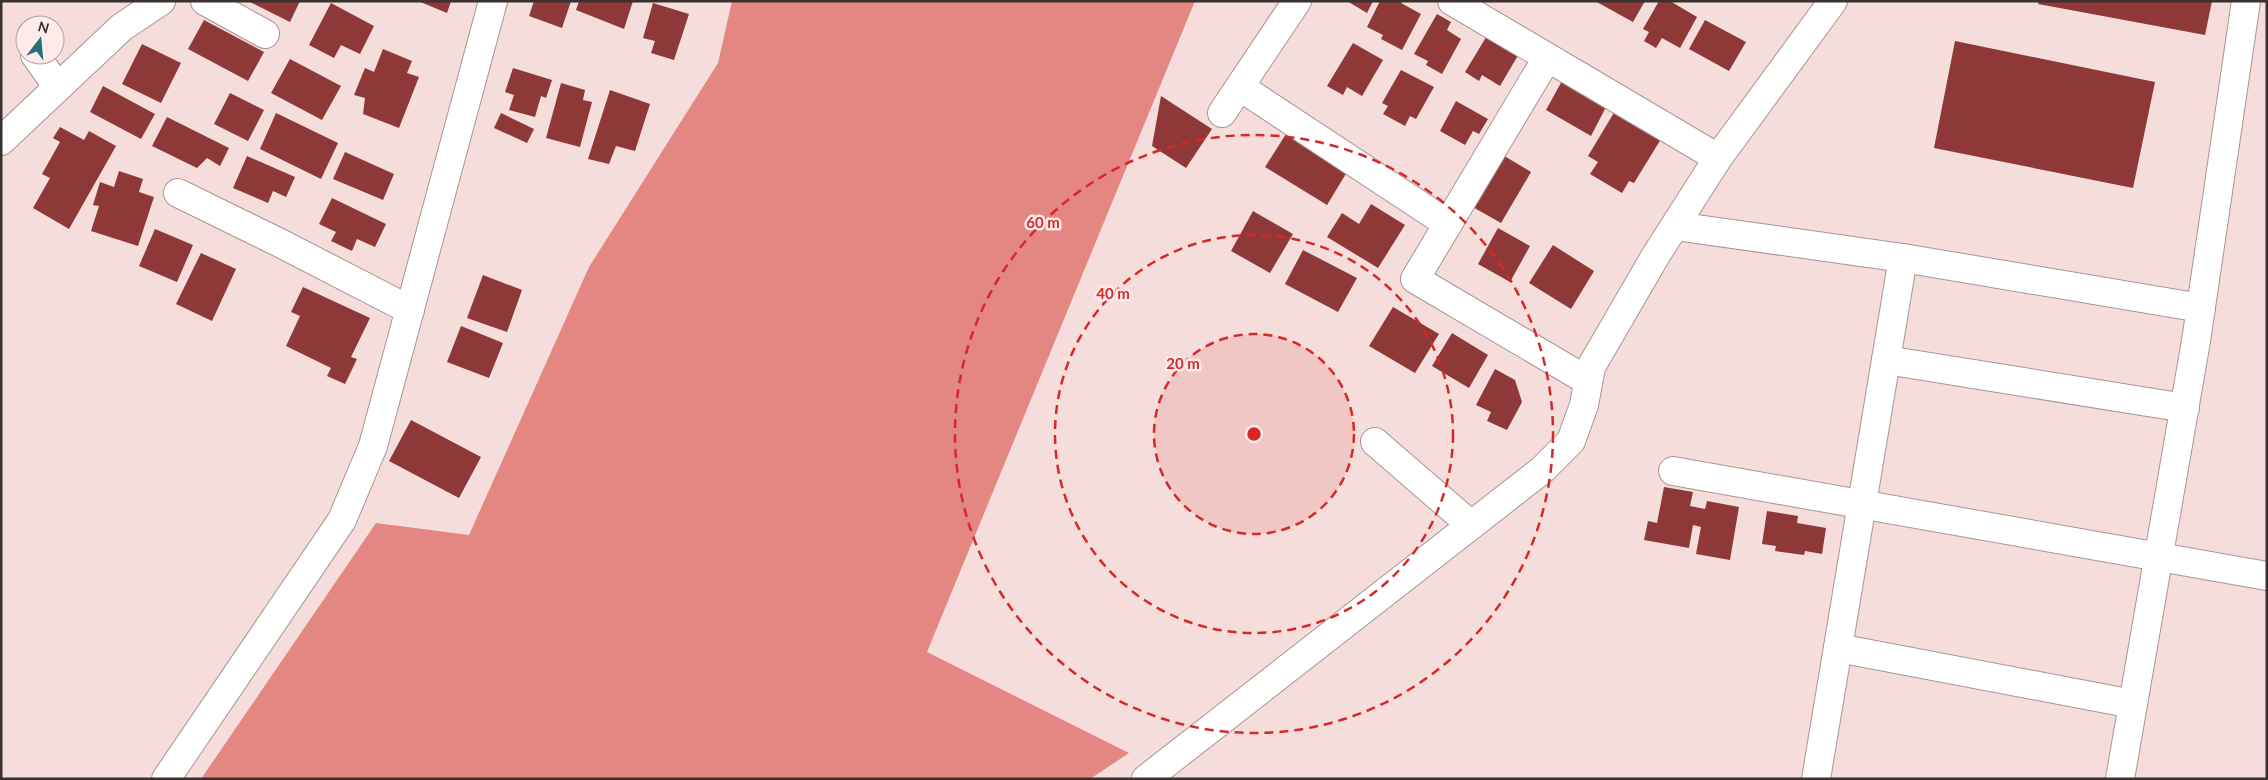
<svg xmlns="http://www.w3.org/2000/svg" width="2268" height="780" font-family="Lato,sans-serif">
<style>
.forest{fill:#e48681}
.building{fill:#8e3937}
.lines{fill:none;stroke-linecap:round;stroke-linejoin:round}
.minor-casing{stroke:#ab9492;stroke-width:30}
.minor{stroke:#fff;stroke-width:28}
.ring{fill:none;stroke:#d62828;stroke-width:2.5;stroke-dasharray:9 6}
.centre{fill:#d62828;stroke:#ffebea;stroke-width:2.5}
.ring-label{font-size:15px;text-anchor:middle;font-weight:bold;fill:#d62828;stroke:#ffebea;stroke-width:5;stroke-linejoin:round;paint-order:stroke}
</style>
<rect width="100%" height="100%" fill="#f5dddb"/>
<!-- forest -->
<path class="forest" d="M732,1H1195L927,652L1129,753L1090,779H201L376,523L469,535L589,267L718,63Z"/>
<!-- building -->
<g class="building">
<path d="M248,1H300L290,22Z"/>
<path d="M418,1H451L447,13Z"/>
<path d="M534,1H571L562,28L529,16Z"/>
<path d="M579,1H633L624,29L576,10Z"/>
<path d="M1347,1H1373L1367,13Z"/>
<path d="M1380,1H1402L1401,3L1421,14L1402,50L1381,39L1383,35L1367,27Z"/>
<path d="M1595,1H1645L1633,22Z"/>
<path d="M1659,1H1670L1697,17L1680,48L1662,38L1656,48L1644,41L1649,32L1643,29Z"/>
<path d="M2039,1H2212L2205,35L2038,4Z"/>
<path d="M331,3L374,26L360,54L341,45L334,58L309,45Z"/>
<path d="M653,3L689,14L674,60L651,53L655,41L643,38Z"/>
<path d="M1437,14L1451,22L1447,30L1461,39L1442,74L1426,65L1428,61L1414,54Z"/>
<path d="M204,20L264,52L248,81L188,49Z"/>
<path d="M1705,20L1746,42L1729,71L1689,49Z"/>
<path d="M1488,34L1520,52L1500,86L1482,75L1479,81L1465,72Z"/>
<path d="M1955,41L2155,82L2133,188L1934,148Z"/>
<path d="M1353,43L1383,60L1362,96L1347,87L1343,95L1327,86Z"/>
<path d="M142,44L181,63L161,103L122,84Z"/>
<path d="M383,49L412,61L407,73L419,77L399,128L363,114L365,98L354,95L365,68L374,72Z"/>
<path d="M290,59L341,86L322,120L271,93Z"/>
<path d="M513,68L552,80L546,98L541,96L535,117L509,110L514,95L505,92Z"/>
<path d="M1401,70L1434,87L1416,119L1410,116L1405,126L1383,114L1388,106L1382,103Z"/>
<path d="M1562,81L1606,107L1591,136L1546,110Z"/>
<path d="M561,83L585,90L583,100L592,102L580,147L546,138Z"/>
<path d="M103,86L155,114L141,139L90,112Z"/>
<path d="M610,90L650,104L635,151L616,146L609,164L588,159Z"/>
<path d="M230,93L264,110L248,141L214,124Z"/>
<path d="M1161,96L1212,129L1186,168L1152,146Z"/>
<path d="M1456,101L1488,119L1479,134L1473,131L1465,145L1440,131Z"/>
<path d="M1615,111L1661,139L1634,183L1629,181L1622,193L1590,174L1598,162L1588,156Z"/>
<path d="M276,113L338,143L321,179L260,149Z"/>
<path d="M501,113L534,129L527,143L494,128Z"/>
<path d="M167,117L229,148L220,166L207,158L197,168L152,146Z"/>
<path d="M60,127L84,140L89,131L116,146L69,229L33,208L50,178L42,174L60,142L53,138Z"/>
<path d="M1286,134L1347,172L1327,205L1265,167Z"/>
<path d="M345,152L394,174L383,200L333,179Z"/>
<path d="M1501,154L1531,172L1501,223L1471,206Z"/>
<path d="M247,156L295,177L286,197L273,191L268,203L233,188Z"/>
<path d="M119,171L143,179L139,192L154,197L138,246L91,231L99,206L93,205L100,182L114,187Z"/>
<path d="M332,198L386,224L375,247L357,239L352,251L331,241L336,232L319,224Z"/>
<path d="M1371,204L1405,225L1378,268L1327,237L1342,213L1359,224Z"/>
<path d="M1253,211L1293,234L1270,273L1231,251Z"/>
<path d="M1498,228L1530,246L1510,282L1478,264Z"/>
<path d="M155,229L193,245L177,282L139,266Z"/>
<path d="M1553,245L1594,271L1571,309L1529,283Z"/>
<path d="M1303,250L1357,278L1338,312L1285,284Z"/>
<path d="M201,253L236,269L212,321L176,304Z"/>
<path d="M483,275L522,290L507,332L467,318Z"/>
<path d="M303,287L370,318L351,357L357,359L345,384L327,376L331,368L286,346L300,316L291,312Z"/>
<path d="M1393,307L1439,334L1415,373L1369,346Z"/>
<path d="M461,326L503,343L489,378L447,362Z"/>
<path d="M1452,333L1488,355L1469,388L1432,366Z"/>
<path d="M1495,369L1515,380L1522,402L1507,430L1487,421L1491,412L1476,405Z"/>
<path d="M411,420L481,457L459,498L389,461Z"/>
<path d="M1664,487L1693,492L1690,506L1705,509L1707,501L1739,507L1730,560L1696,554L1701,527L1693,525L1689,548L1644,540L1648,521L1657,523Z"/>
<path d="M1767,511L1798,516L1797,523L1826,528L1822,554L1805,551L1804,555L1775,551L1776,546L1762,544Z"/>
</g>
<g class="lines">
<!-- minor casing -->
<g class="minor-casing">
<g id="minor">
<path d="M205,1L265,34"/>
<path d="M1452,1L1718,158"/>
<path d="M35,55L57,86"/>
<path d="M1547,58L1415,279L1588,381"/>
<path d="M1240,87L1448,224"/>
<path d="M1222,113L1297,1"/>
<path d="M1,141L122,27L161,1"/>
<path d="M178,193L280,243L410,310"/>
<path d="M1675,226L1903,258"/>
<path d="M1886,360L2185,408"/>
<path d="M1375,442L1471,525"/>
<path d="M1673,471L2267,576"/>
<path d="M1838,648L2133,704"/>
<path d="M166,779L342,520L373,446L493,1"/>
<path d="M1146,779L1542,470L1571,441L1584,405L1591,367L1656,255L1718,158L1833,1"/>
<path d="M1816,779L1903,258L2201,308"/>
<path d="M2120,779L2196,341L2246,1"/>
</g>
</g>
<!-- minor -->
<use href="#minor" class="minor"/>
</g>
<!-- distance rings -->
<circle cx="1254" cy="434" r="100" fill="#d62828" fill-opacity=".12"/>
<g class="ring">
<circle cx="1254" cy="434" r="100"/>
<circle cx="1254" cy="434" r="199"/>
<circle cx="1254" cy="434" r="299"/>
</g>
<circle cx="1254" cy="434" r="8" class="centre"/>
<g class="ring-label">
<text x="1043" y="228">60 m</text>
<text x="1113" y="299">40 m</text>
<text x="1183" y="369">20 m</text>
</g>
<!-- border -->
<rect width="2268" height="780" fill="none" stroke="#39302f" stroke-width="5"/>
<!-- north arrow -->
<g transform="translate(40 40) rotate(16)"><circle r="24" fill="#ffebea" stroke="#b0a09f"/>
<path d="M0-4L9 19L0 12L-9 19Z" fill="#267177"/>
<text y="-8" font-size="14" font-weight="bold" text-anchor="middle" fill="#39302f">N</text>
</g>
</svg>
